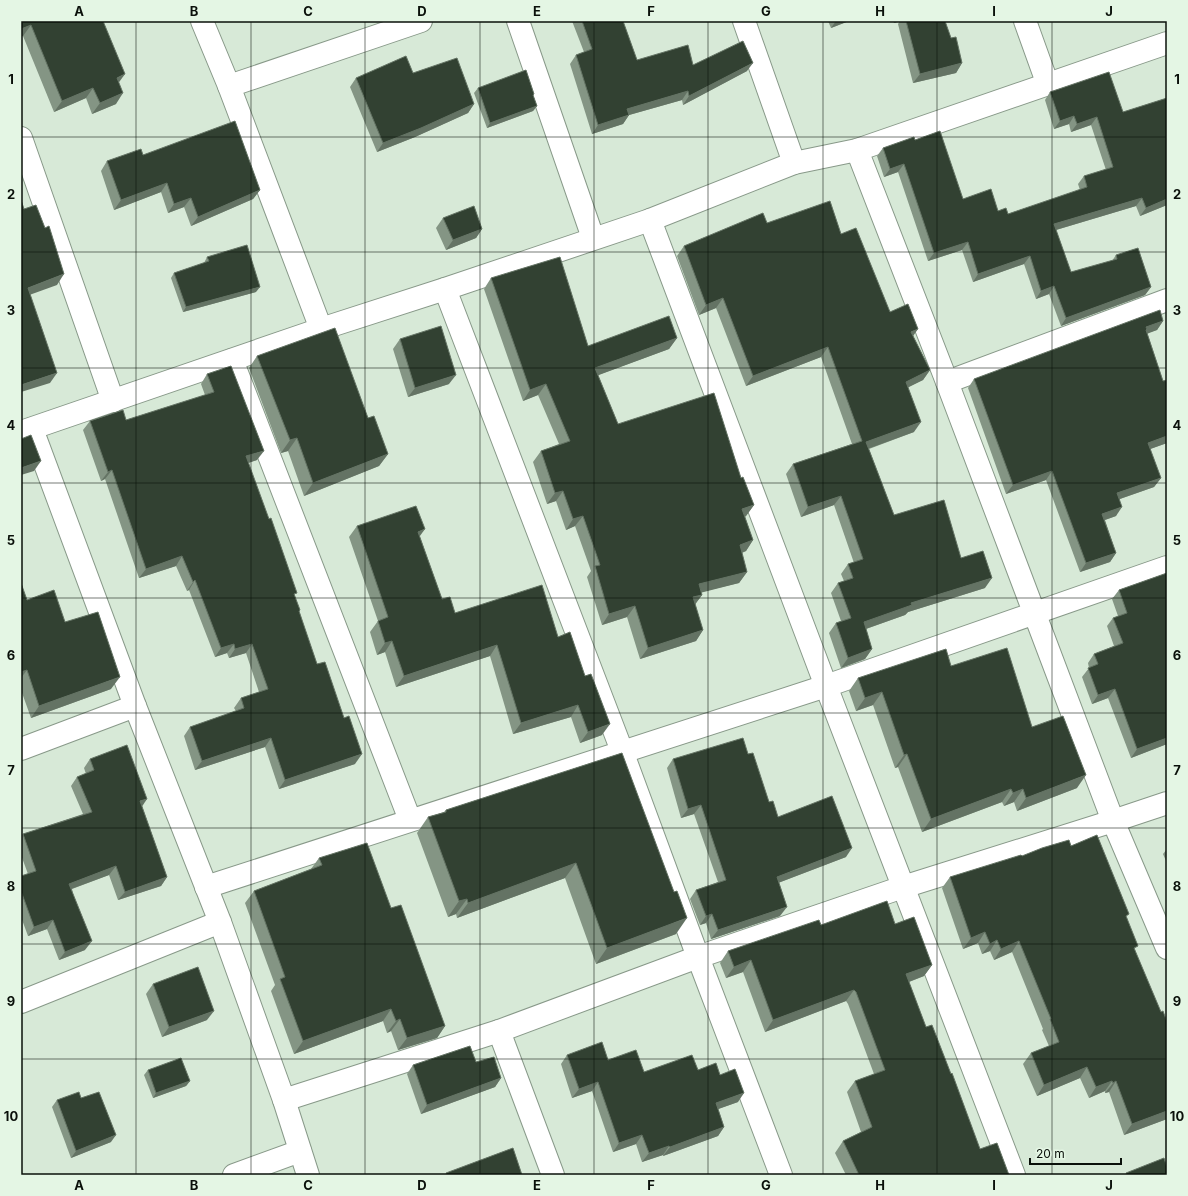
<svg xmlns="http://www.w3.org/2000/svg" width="1188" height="1196" font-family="Inter,sans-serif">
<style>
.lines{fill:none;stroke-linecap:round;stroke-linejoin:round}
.street-casing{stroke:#889989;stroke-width:24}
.street{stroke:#fff;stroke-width:22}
.wall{fill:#849584}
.shaded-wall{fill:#647364}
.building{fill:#324132;stroke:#647364}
.grid{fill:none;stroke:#0a100a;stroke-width:1;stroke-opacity:0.55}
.neatline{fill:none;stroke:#0a100a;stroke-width:1.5}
.grid-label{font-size:13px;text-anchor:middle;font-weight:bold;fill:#0a100a}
</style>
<rect width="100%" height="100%" fill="#d7e9d7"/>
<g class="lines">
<!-- street casing -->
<g class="street-casing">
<g id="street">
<path d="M202,21L229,86L321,329"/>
<path d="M518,21L593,238"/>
<path d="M744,21L794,163"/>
<path d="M1025,21L1048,85"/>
<path d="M229,86L421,21"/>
<path d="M21,138L113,401"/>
<path d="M857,150L947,382L1113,821L1167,948"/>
<path d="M650,220L826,686L1014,1175"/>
<path d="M445,289L622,751L698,957L781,1175"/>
<path d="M232,360L410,820"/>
<path d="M947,382L1167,300"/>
<path d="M32,429L135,706L220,922L284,1100L308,1175"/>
<path d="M21,432L321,329L445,289L650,220L794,163L857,150L1167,43"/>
<path d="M21,749L135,706"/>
<path d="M206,887L826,686L1167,567"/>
<path d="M21,1002L220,922"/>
<path d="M499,1031L553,1175"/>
<path d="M284,1100L499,1031L698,957L903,887L1113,821L1167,803"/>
<path d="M234,1175L300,1151"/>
</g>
</g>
<!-- street -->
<use href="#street" class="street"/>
</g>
<!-- wall -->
<g class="wall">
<path d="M21,21H103L119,83L116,104L92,114L86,98L54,112L23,36Z"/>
<path d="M572,21H623L637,60L693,65L747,71L683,105L682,100L629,115L623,124L592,134L570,64L576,55L584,52Z"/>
<path d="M828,21H849L831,28Z"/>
<path d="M893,21H945L951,38L962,63L956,73L913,83L898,24L900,21L894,23Z"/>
<path d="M413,73L474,104L468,113L415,137L377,152L350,87L356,78Z"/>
<path d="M478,88L534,94L533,95L537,106L533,111L487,128L474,93Z"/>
<path d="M1050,92L1123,112L1167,98V205L1140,216L1136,206L1056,230L1071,272L1112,261L1116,255L1151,287L1145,295L1061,326L1049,294L1036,299L1024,264L973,282L962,250L928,261L898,172L884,177L877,156L883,148L915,140L963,199L1008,214L1080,190L1078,184L1084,176L1106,170L1091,125L1071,132L1069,124L1054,129L1045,100Z"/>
<path d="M143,155L260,190L253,199L191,226L184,207L168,213L161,192L114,210L101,171L107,161Z"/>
<path d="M443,218L482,229L476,238L446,250L436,228Z"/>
<path d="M767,223L841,234L890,312L913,336L930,370L923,380L908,387L914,432L869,449L894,515L961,558L985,588L908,612L905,615L866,629L872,649L865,659L841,668L829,633L836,623L841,621L831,593L838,583L844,581L841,574L848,564L854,563L834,505L801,517L786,474L793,464L852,444L821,357L746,386L716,308L699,315L677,256L684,246Z"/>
<path d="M207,257L256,292L183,312L171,278L174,273L204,263Z"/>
<path d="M491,278L588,346L677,338L669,349L598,375L618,424L741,478L754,505L746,516L745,517L753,540L746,551L742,553L747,572L739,583L701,592L702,595L695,604L703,630L696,641L640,659L627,617L602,625L587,577L591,571L575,526L566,530L556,501L547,504L533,462L541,451L559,444L538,395L523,401L484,289Z"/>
<path d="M1163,321L1157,330L1147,333L1163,381L1167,380V443L1150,449L1161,478L1154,487L1120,499L1116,516L1105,520L1116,553L1110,562L1080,572L1046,480L1006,494L968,388L974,379Z"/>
<path d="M400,339L449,384L408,397L393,349Z"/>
<path d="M257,356L368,418L388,454L379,466L304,496L288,451L281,453L249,368Z"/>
<path d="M207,374L257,460L248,463L295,596L299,612L317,664L355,764L279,789L265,747L195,770L184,736L190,727L236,711L234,708L241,698L259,692L246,653L229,658L227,653L215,657L189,590L187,591L176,566L139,578L105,479L101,481L83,430L90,421L126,420L205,395L201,384Z"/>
<path d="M357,526L420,537L442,599L455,613L558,637L602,735L580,743L571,717L513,734L490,656L396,687L385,652L377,655L370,632L378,621L349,537Z"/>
<path d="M1167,573V744L1131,758L1108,698L1092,704L1082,677L1089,668L1088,663L1094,654L1114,646L1107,626L1113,618L1118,616L1112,599L1119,590Z"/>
<path d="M21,583L27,600L65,622L111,689L31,718L21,690Z"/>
<path d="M951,666L1032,727L1077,788L1017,811L1014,802L1004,806L1002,802L922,832L898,767L895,768L873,705L856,711L849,691L858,678Z"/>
<path d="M622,753L676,934L596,964L565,878L457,918L456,914L448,917L417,833L428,817L444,812L446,810Z"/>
<path d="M748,754L769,802L778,817L846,857L778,883L780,916L711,939L706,923L700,925L690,899L696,890L718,882L694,814L681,818L667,768L673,759Z"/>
<path d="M90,759L142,806L167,877L161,886L118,900L109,875L72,889L85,950L59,960L47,929L28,936L21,917V876L28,874L21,855V836L23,834L83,814L71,786L77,777L86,774L84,768Z"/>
<path d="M1071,846L1127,918L1135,950L1167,1119L1124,1135L1109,1092L1105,1093V1091L1089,1098L1080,1078L1037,1096L1023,1064L1031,1053L1049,1046L1042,1030L1043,1029L1012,952L994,960L990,951L982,954L978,943L963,949L942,888L950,877L1022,856Z"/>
<path d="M1167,849V863L1163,854Z"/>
<path d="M319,858L391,908L445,1026L437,1038L398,1050L391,1031L387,1033L383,1021L294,1054L271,991L275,985L245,903L254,891L311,869Z"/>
<path d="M895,924L932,965L924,976L909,982L926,1027L951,1074L980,1149L1009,1175H846L835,1153L843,1141L861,1132L847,1092L855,1081L874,1074L848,1004L846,1001L765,1032L743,972L726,978L720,963L728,951L821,925Z"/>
<path d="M153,984L207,1020L162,1037L146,994Z"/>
<path d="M567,1055L608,1060L644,1072L698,1070L720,1075L738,1102L718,1109L724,1127L718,1136L663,1156V1155L642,1162L636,1144L613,1152L592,1091L572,1098L561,1064Z"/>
<path d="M476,1062L501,1078L495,1087L421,1114L407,1074L413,1065Z"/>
<path d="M148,1070L190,1081L186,1086L153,1098L144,1075Z"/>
<path d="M81,1098L111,1142L71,1158L52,1107L57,1100Z"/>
</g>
<!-- shaded-wall -->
<g class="shaded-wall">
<path d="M836,21H849L831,28Z"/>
<path d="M896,21H900L894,23Z"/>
<path d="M31,25L23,36L21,37V29Z"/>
<path d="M753,63L747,71L683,105L689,96Z"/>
<path d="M962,63L956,73L913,83L920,74Z"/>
<path d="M125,74L117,85V78Z"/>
<path d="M93,88L86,98L54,112L62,101Z"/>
<path d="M688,91L682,100L629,115L623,124L592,134L598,125L627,109Z"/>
<path d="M123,93L116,104L92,114L100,103Z"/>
<path d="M474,104L468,113L415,137L377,152L383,143Z"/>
<path d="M537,106L533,111L487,128L490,123Z"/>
<path d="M1074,116L1069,124L1054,129L1060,121Z"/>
<path d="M1097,117L1091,125L1071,132L1077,124Z"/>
<path d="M904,164L898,172L884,177L890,169Z"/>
<path d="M167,183L161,192L114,210L121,200Z"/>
<path d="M260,190L253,199L191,226L198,217Z"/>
<path d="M191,198L184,207L168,213L174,204Z"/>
<path d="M1142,198L1136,206L1049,232L1054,224Z"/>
<path d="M1167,199V205L1140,216L1146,208Z"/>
<path d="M482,229L476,238L446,250L453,240Z"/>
<path d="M968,242L962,250L928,261L934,253Z"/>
<path d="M1030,256L1024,264L973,282L978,274Z"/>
<path d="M64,274L57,285L21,298L28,288Z"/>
<path d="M1054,286L1049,294L1036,299L1041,291Z"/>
<path d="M260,287L256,292L183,312L186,307Z"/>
<path d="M1151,287L1145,295L1061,326L1066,318Z"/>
<path d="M723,298L716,308L699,315L706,305Z"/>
<path d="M1163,321L1157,330L1144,335L1146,327Z"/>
<path d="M918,329L911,339V332Z"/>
<path d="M677,338L669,349L588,379L595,368Z"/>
<path d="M828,347L821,357L746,386L753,376Z"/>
<path d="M930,370L923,380L899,392L906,382Z"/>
<path d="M57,373L50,383L21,392V385Z"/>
<path d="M456,375L449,384L408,397L415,388Z"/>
<path d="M546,384L538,395L523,401L530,390Z"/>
<path d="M921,422L914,432L859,452L866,442Z"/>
<path d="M1167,436V443L1142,452L1148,443Z"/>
<path d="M297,438L288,451L281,453L290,440Z"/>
<path d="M264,451L257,460L240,466L246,456Z"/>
<path d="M388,454L379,466L304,496L313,483Z"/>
<path d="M41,461L34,471L21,475V468Z"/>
<path d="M112,470L105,479L101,481L108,472Z"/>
<path d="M1052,471L1046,480L1006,494L1013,485Z"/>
<path d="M1161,478L1154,487L1111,502L1117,493Z"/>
<path d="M563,491L556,501L547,504L555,493Z"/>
<path d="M841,496L834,505L801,517L808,507Z"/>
<path d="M754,505L746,516L734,520L742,509Z"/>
<path d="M1122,507L1116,516L1096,523L1102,514Z"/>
<path d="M583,516L575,526L566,530L573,519Z"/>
<path d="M425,529L417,540L418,532Z"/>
<path d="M753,540L746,551L733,556L740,545Z"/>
<path d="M1116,553L1110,562L1080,572L1086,563Z"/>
<path d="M182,556L176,566L139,578L146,569Z"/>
<path d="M747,572L739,583L692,595L699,584Z"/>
<path d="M992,578L985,588L908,612L905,615L857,632L864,622L911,603Z"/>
<path d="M195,580L189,590L187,591L193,582Z"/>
<path d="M702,595L694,606L693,597Z"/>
<path d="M635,606L627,617L602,625L609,614Z"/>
<path d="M703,630L696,641L640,659L648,648Z"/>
<path d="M392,641L385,652L377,655L385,643Z"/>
<path d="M234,644L227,653L215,657L221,648Z"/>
<path d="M252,644L246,653L229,658L235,649Z"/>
<path d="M497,645L490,656L396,687L404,676Z"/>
<path d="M872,649L865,659L841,668L848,658Z"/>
<path d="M27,670L21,678V672Z"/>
<path d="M120,677L111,689L31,718L39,706Z"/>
<path d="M1115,689L1108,698L1092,704L1098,695Z"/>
<path d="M882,692L873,705L856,711L865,698Z"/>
<path d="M578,705L571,717L513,734L521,723Z"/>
<path d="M610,724L602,735L580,743L588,732Z"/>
<path d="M271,738L265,747L195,770L202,761Z"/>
<path d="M1167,738V744L1131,758L1137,749Z"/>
<path d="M362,754L355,764L279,789L285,780Z"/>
<path d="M907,754L898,767L895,768L904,755Z"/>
<path d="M1086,775L1077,788L1017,811L1026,798Z"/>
<path d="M1011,789L1002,802L922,832L931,819Z"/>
<path d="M1023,789L1014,802L1004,806L1013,793Z"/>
<path d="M147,799L141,808L140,801Z"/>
<path d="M701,805L694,814L681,818L688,809Z"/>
<path d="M852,848L846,857L770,886L777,877Z"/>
<path d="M576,863L565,878L457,918L468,903Z"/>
<path d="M116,866L109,875L63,892L69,884Z"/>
<path d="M167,877L161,886L118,900L125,892Z"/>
<path d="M467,899L456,914L448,917L459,901Z"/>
<path d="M787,907L780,916L711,939L718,930Z"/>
<path d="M712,914L706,923L700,925L706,916Z"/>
<path d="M687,918L676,934L596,964L607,948Z"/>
<path d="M53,920L47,929L28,936L34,927Z"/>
<path d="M985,932L978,943L963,949L971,938Z"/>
<path d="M997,940L990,951L982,954L990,944Z"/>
<path d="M92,941L85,950L59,960L65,952Z"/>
<path d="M1019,941L1012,952L994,960L1001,949Z"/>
<path d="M751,960L743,972L726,978L734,967Z"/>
<path d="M932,965L924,976L898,986L906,974Z"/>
<path d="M854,990L846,1001L765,1032L773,1020Z"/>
<path d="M391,1009L383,1021L294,1054L303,1041Z"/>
<path d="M214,1011L207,1020L162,1037L169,1027Z"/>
<path d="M400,1019L391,1031L387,1033L396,1021Z"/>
<path d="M445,1026L437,1038L398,1050L407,1038Z"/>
<path d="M1087,1067L1080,1078L1037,1096L1044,1085Z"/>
<path d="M501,1078L495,1087L421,1114L427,1105Z"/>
<path d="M190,1081L186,1086L153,1098L156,1093Z"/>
<path d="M1112,1081L1105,1091L1089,1098L1096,1087Z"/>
<path d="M1116,1081L1109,1092L1105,1093L1113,1083Z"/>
<path d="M598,1082L592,1091L572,1098L579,1089Z"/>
<path d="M744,1093L738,1102L710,1112L716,1103Z"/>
<path d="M1167,1111V1119L1124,1135L1132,1124Z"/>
<path d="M724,1127L718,1136L663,1156L670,1147Z"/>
<path d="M116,1135L111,1142L71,1158L76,1151Z"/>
<path d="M642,1135L636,1144L613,1152L619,1143Z"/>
<path d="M669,1146L663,1155L642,1162L649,1153Z"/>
</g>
<!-- building -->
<g class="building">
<path d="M21,21H103L125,74L117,78L123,93L100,103L93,88L62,101L31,25L21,29Z"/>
<path d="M582,21H623L637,60L688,45L693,65L743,41L753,63L689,96L688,91L627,109L629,115L598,125L576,55L592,49Z"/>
<path d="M906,21H945L951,38L956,37L962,63L920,74Z"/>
<path d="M406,56L413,73L457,58L474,104L421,128L383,143L356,78Z"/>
<path d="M526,70L534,94L533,95L537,106L490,123L478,88Z"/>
<path d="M1109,72L1123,112L1167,98V199L1146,208L1142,198L1054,224L1071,272L1117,259L1116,255L1138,248L1151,287L1066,318L1054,286L1041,291L1030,256L978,274L968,242L934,253L904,164L890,169L883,148L914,137L915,140L940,131L963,199L991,189L998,211L1006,208L1008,214L1087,187L1084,176L1113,167L1097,117L1077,124L1074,116L1060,121L1050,92Z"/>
<path d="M235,121L260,190L198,217L191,198L174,204L167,183L121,200L107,161L141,149L143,155Z"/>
<path d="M21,200L24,209L36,205L45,228L49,226L64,274L28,288L57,373L21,385Z"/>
<path d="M830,201L841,234L856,228L890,312L908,304L918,329L911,332L930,370L906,382L921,422L866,442L894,515L944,500L961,558L983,551L992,578L911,603L912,605L864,622L872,649L848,658L836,623L851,618L838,583L853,578L848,564L863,559L841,496L808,507L793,464L862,441L828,347L753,376L723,298L706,305L684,246L763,213L767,223Z"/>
<path d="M474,206L482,229L453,240L443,218Z"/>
<path d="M247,245L260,287L186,307L174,273L209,261L207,257Z"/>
<path d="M560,257L588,346L669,316L677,338L595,368L618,424L714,393L741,478L743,477L754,505L742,509L753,540L740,545L747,572L699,584L702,595L693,597L703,630L648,648L635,606L609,614L595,566L600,565L583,516L573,519L563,491L555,493L541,451L570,441L546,384L530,390L491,278Z"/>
<path d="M1160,310L1163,321L1146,327L1147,329L1146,330L1163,381L1167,380V436L1148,443L1161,478L1117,493L1122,507L1102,514L1116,553L1086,563L1052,471L1013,485L974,379Z"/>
<path d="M441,326L456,375L415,388L400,339Z"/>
<path d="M335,328L368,418L374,416L388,454L313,483L297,438L290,440L257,356Z"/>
<path d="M231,366L264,451L246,456L269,519L271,518L297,593L294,594L300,610L299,611L317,664L325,662L344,718L349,716L362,754L285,780L271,738L202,761L190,727L244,708L241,698L268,689L252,644L235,649L234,644L221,648L195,580L193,582L182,556L146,569L112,470L108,472L90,421L123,410L126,420L214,392L207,374Z"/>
<path d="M31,435L41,461L21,468V439Z"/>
<path d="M416,506L425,529L418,532L442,599L450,597L455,613L542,585L558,637L570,632L585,676L591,674L610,724L588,732L578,705L521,723L497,645L404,676L392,641L385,643L378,621L388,617L357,526Z"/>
<path d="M1167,573V738L1137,749L1115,689L1098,695L1088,668L1098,664L1094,654L1123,643L1113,618L1127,613L1119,590Z"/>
<path d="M21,583L27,600L54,590L65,622L98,612L120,677L39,706L27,670L21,672Z"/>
<path d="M1007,648L1032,727L1063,716L1086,775L1026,798L1023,789L1013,793L1011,789L931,819L907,754L904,755L882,692L865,698L858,678L946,649L951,666Z"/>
<path d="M743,738L748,754L753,753L769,802L773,801L778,817L832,796L852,848L777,877L787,907L718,930L712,914L706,916L696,890L726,880L701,805L688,809L673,759Z"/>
<path d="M127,745L147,799L140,801L167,877L125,892L116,866L69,884L92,941L65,952L53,920L34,927L21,891V876L36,871L23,834L92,812L77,777L94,770L90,759Z"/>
<path d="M622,753L674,892L677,891L687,918L607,948L576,863L468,903L467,899L459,901L428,817L446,812V810Z"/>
<path d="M1097,835L1129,914L1126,916L1138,946L1134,948L1161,1012L1163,1011L1167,1022V1111L1132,1124L1116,1081L1113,1083L1112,1081L1096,1087L1087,1067L1044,1085L1031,1053L1059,1042L1050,1019H1051L1019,941L1001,949L997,940L990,944L985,932L971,938L950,877L1021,855L1022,856L1042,848L1069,840L1071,846Z"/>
<path d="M367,843L391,908L401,905L445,1026L407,1038L400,1019L396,1021L391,1009L303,1041L280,979L285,977L254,891L322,865L319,858Z"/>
<path d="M887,901L895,924L914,917L932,965L906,974L926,1027L932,1025L951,1074L952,1073L980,1149L997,1143L1009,1175H859L843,1141L872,1127L855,1081L885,1070L856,992L854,990L773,1020L751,960L734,967L728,951L819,920L821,925Z"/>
<path d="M198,967L214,1011L169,1027L153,984Z"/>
<path d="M602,1042L608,1060L636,1050L644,1072L692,1055L698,1070L716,1063L720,1075L735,1069L744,1093L716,1103L724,1127L670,1147L669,1146L649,1153L642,1135L619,1143L598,1082L579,1089L567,1055Z"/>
<path d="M470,1046L476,1062L494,1057L501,1078L427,1105L413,1065Z"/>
<path d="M181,1058L190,1081L156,1093L148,1070Z"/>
<path d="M79,1092L81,1098L99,1092L116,1135L76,1151L57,1100Z"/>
<path d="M513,1148L522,1175H447L446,1173Z"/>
<path d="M1164,1158L1167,1168V1175H1127L1126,1173Z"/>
</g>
<!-- grid -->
<path class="grid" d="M136,21V1175M251,21V1175M365,21V1175M480,21V1175M594,21V1175M708,21V1175M823,21V1175M937,21V1175M1052,21V1175M21,137H1167M21,252H1167M21,368H1167M21,483H1167M21,598H1167M21,713H1167M21,828H1167M21,944H1167M21,1059H1167"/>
<!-- border -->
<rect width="1188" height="1196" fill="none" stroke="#e4f6e4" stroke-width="44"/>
<!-- scale -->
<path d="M1030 1158v6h91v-6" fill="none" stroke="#0a100a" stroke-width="2"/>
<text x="1036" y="1158" font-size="12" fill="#0a100a" stroke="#e4f6e4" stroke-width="3" paint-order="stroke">20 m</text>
<rect x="22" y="22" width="1144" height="1152" class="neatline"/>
<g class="grid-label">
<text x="79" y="16">A</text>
<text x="194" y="16">B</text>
<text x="308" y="16">C</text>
<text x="422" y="16">D</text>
<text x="537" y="16">E</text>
<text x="651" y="16">F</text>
<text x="766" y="16">G</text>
<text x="880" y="16">H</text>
<text x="994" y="16">I</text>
<text x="1109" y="16">J</text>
<text x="11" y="84">1</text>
<text x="1177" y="84">1</text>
<text x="11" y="199">2</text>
<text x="1177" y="199">2</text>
<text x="11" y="315">3</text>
<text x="1177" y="315">3</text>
<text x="11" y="430">4</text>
<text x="1177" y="430">4</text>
<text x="11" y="545">5</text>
<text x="1177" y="545">5</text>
<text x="11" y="660">6</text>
<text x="1177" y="660">6</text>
<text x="11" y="775">7</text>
<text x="1177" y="775">7</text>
<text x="11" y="891">8</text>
<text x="1177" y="891">8</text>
<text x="11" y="1006">9</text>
<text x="1177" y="1006">9</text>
<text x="11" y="1121">10</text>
<text x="1177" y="1121">10</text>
<text x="79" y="1190">A</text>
<text x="194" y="1190">B</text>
<text x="308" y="1190">C</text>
<text x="422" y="1190">D</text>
<text x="537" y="1190">E</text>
<text x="651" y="1190">F</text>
<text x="766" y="1190">G</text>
<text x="880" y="1190">H</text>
<text x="994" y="1190">I</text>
<text x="1109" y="1190">J</text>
</g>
</svg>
